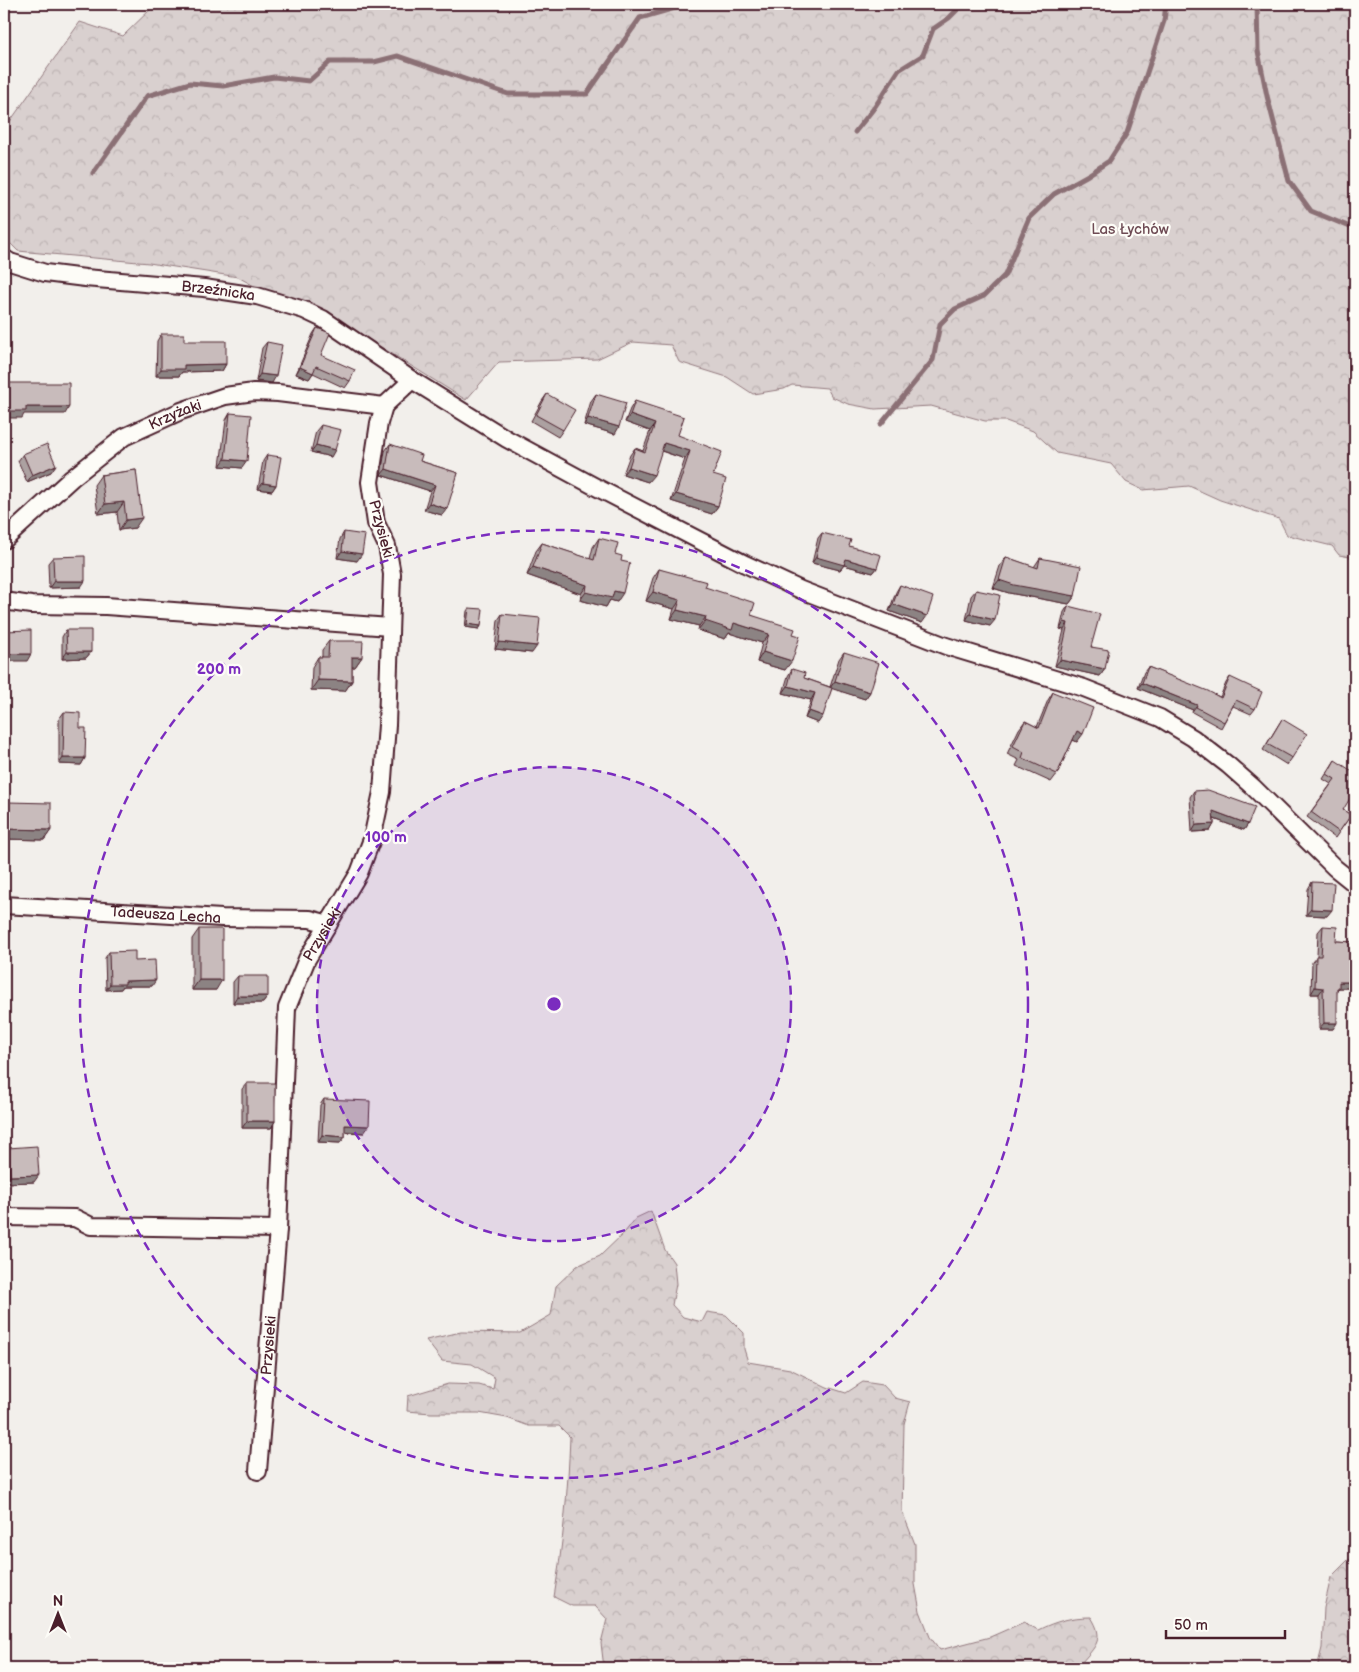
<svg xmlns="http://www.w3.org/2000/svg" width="1359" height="1672" font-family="'Balsamiq Sans',sans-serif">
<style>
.forest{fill:url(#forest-crowns);stroke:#92787d}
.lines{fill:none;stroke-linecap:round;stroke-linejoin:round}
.stream{stroke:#8b6f75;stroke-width:5}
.minor-casing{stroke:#4a1f2b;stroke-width:20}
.minor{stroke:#fdfcf7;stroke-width:16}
.wall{fill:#aca1a1;stroke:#4a1f2b}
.shaded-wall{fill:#8c8383;stroke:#4a1f2b}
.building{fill:#c8bbbb;stroke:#4a1f2b}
.ring{fill:none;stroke:#7b2cbf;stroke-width:2.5;stroke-dasharray:9 6}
.labels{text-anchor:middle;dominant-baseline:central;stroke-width:4.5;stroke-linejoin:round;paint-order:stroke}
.park-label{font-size:15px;fill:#6e4b54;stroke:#fdfcf7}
.street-label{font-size:15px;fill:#4a1f2b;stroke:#fdfcf7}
.centre{fill:#7b2cbf;stroke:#fdfcf7;stroke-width:2.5}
.ring-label{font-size:15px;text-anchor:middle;font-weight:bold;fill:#7b2cbf;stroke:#fdfcf7;stroke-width:4.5;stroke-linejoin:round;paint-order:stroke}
</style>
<defs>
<pattern id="forest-crowns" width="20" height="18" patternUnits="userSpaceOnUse" patternTransform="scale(1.25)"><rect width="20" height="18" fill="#d9d0cf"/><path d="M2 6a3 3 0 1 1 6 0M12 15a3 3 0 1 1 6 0" fill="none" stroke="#bcb2b2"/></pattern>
</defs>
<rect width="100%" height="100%" fill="#f2efeb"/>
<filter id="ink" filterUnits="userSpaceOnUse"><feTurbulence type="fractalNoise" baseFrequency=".02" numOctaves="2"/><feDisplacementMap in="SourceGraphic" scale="10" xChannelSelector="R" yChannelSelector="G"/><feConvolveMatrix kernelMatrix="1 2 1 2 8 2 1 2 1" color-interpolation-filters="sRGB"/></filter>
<g filter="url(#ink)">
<!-- forest -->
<g class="forest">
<path d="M156,4H1355V558L1339,555L1332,546L1287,535L1279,519L1220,500L1189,486L1143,490L1126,482L1111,464L1057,453L1033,431L1006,421H985L931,406L875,409L848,404L832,397L827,388L792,385L784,389L753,394L727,377L679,362L671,345L633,342L597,359L499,362L466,400L325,312L265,292L238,277L149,263L18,251L4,237V130L80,22L123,36Z"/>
<path d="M651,1211L665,1250L674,1263L676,1284L672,1305L683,1317L702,1322L707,1312L726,1315L744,1333V1349L748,1362L790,1369L827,1387L846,1393L863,1382L883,1385L895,1398L910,1402L904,1424L902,1511L915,1544V1584L920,1611L930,1637L940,1650L990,1637L1024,1622L1038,1630C1056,1621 1071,1617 1091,1617C1105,1639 1096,1646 1081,1663V1668H604L601,1643L607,1619L595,1606H572L554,1597C563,1544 568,1491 570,1437L559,1426H529L507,1418L479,1413H431L407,1411L408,1396L448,1384L479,1385L493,1389L495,1378L472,1364L442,1361L426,1340L461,1332L520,1333L551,1315L556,1286L577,1266L600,1256L625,1232L636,1218Z"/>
<path d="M1355,1558V1668H1317L1322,1648L1324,1608L1331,1577L1348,1560Z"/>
</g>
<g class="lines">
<!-- stream -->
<g class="stream">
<path d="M1257,4L1258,51L1267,96L1289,181L1311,211L1355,229"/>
<path d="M855,132L874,108L899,70L923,55L933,29L949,18L963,4"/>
<path d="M93,173L147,96L190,83L223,86L274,77L309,81L330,62H374L398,56L508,94H587L640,18L689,4"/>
<path d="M881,424L933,360L940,324L955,309L984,296L1005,275L1029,218L1054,194L1088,175L1109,161L1127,133L1164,21L1166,4"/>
</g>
<!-- minor casing -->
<g class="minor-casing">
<g id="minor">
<path id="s1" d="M4,258L10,262L45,273L85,278L204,288L257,296L304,310L323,319L412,380"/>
<path d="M384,406L412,380L507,439L592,485L745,564L801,590L946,646L1084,688L1160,718L1193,738L1228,765L1253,787L1335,868L1355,884"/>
<path id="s2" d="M4,540L72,478L124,437L181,411L225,396L254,392L278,393L384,406"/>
<path d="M4,601L31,605L106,606L390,627"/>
<path id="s3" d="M4,905L222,918L310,919L329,924"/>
<path d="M4,1217L75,1218L91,1226L278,1229"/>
<path id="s4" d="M258,1471L278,1229L287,1008L307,959L359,873L372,839L382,792L387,725L392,574L387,546L376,523L370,482L379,423L384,406"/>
</g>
</g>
<!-- minor -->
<use href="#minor" class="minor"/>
</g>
<!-- wall -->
<g class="wall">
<path d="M317,328L321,355L350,381L345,388L313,373L309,379L296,374L313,334Z"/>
<path d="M161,334L184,341L226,364L222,371L182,372L179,376H156L157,341Z"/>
<path d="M267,342L272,383L256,381L262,348Z"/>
<path d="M547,394L563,430L558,437L531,421L542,401Z"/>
<path d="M596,394L615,434L584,425L591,401Z"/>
<path d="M635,401L678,435L713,475L718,506L712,514L671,501L685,459L661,451L648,482L623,474L630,455L635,448L643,451L650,431L625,422L630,409Z"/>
<path d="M230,413L242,468L220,466L226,420Z"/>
<path d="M321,425L331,457L311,452L316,431Z"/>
<path d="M390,444L420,461L458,473L442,515L424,510L430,491L381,475L385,451Z"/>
<path d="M23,454L51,472L27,482L18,461Z"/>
<path d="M267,455L276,485L272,491L258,489L263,461Z"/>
<path d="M136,470L135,528L119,530L117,512L98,514L94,485L101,475Z"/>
<path d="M344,532L357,561L337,558L340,539Z"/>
<path d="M822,533L849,546L877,568L873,573L844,565L840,570L812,563L818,538Z"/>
<path d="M599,538L621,561L617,602L610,600L606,607L580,600L581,594L527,575L536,551L542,543L590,559L593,547Z"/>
<path d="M53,557L81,587L49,588L48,563Z"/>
<path d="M1006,557L1034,567L1040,558L1075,596L1069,604L1009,593L993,588L1000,566Z"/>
<path d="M659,569L705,587L751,615L793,634L785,670L757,662L762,643L729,633L725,639L698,630L699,626L671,619L674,609L646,601L653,578Z"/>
<path d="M900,585L922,623L889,611L896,592Z"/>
<path d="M976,590L990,626L966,620L971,596Z"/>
<path d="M1068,606L1105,669L1100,676L1055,666L1064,630L1060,629L1064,612Z"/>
<path d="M469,608L481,626L479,629L465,627L467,611Z"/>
<path d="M502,614L532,653L495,649L498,620Z"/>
<path d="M66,630L91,652L86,658L62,659V637Z"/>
<path d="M329,641L362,657L355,667H352V681L345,691L311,690L312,667L318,657H322V650Z"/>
<path d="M844,652L870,692L865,699L832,688L818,723L805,718L811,700L783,693L788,676L792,669L804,678L830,687L839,659Z"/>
<path d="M1148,667L1220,697L1226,683L1230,677L1255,709L1251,714L1233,706L1221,728L1192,712L1193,710L1138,688L1144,672Z"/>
<path d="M1053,692L1077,742L1073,740L1057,774L1051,782L1016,766L1019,760L1007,754L1019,729L1025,721L1037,727L1048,700Z"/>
<path d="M64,712L80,728L85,758L81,765L59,764V719Z"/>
<path d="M1282,719L1292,758L1287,765L1263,750Z"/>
<path d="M1335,760L1343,810L1351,815L1335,838L1307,817L1331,784L1323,779Z"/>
<path d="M1194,791L1248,824L1244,830L1214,819V824L1210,831L1192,832L1190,797Z"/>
<path d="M7,802L51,830L44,840L4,839V807Z"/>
<path d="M1312,882L1327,916L1306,915L1308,889Z"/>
<path d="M1323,926L1336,941L1355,942V988H1339L1337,990L1333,1029H1319V994H1311L1312,962L1317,956L1318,932Z"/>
<path d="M199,929L216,990H192V939Z"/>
<path d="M109,952L135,961L152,986H123L121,989L106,990L105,958Z"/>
<path d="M238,976L268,996L263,1003H233V982Z"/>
<path d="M247,1083L275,1121L271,1128H242V1089Z"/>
<path d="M324,1099L364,1133L345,1132V1137L340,1143L318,1142L320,1105Z"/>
<path d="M8,1148L34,1182L5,1183L4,1154Z"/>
</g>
<!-- shaded-wall -->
<g class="shaded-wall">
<path d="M226,364L222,371L182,372L179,376H156L161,369L184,365Z"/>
<path d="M300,367L313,373L309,379L296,374Z"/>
<path d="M260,374L276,376L272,383L256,381Z"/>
<path d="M26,407H69L65,414H24L22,418H4V411Z"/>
<path d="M630,415L655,424L650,431L625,422Z"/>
<path d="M588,418L619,427L615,434L584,425Z"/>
<path d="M664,443L690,451L685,459L659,450Z"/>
<path d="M316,445L335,450L331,457L311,452Z"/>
<path d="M225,459L247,461L242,468L220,466Z"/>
<path d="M56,465L51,472L27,482L32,475Z"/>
<path d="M629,467L654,475L648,482L623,474Z"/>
<path d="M386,469L435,485L430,491L381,475Z"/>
<path d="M263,483L276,485L272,491L258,489Z"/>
<path d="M676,494L718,506L712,514L671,501Z"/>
<path d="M124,502L117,512L98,514L105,504Z"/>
<path d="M429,503L447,509L442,515L424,510Z"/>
<path d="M142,518L135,528L119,530L126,520Z"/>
<path d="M342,551L362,554L357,561L337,558Z"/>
<path d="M816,557L846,559L877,568L873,573L844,565L840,570L812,563Z"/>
<path d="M533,567L587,585L581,594L527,575Z"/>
<path d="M999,580L1075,596L1069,604L1009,593L993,588Z"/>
<path d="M54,581H85L81,587L49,588Z"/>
<path d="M614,591L623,593L617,602L610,600L606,607L580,600L586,592Z"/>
<path d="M653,592L680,600L674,609L646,601Z"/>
<path d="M893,604L927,616L922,623L889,611Z"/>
<path d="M677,610L706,617L699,626L671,619Z"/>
<path d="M970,614L995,620L990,626L966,620Z"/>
<path d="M705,621L734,623L769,634L762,643L729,633L725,639L698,630Z"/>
<path d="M1064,622L1068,623L1064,630L1060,629Z"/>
<path d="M467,624L481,626L479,629L465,627Z"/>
<path d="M499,642L537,646L532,653L495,649Z"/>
<path d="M67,652H91L86,658L62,659Z"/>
<path d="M763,652L792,661L785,670L757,662Z"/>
<path d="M4,654H31L27,661H4Z"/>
<path d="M352,657H362L355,667H345Z"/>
<path d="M1060,660L1105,669L1100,676L1055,666Z"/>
<path d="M318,680L352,681L345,691L311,690Z"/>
<path d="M835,681L870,692L865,699L830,688Z"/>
<path d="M1142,683L1197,705L1193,710L1138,688Z"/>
<path d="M788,686L815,693L811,700L783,693Z"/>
<path d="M809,711L823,716L818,723L805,718Z"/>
<path d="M1077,731L1083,734L1077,742L1071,739Z"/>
<path d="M63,758H85L81,765L59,764Z"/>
<path d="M1213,811L1248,824L1244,830L1209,817Z"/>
<path d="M1214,824L1210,831L1192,832L1196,825Z"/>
<path d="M6,829L51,830L44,840L4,839V833Z"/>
<path d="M1311,909L1332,910L1327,916L1306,915Z"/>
<path d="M156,980L152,986H123L121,989L106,990L110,984L125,981Z"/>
<path d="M199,980H222L216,990H192Z"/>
<path d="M1339,982H1355V988H1335Z"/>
<path d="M1315,987L1323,988L1319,994H1311Z"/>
<path d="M237,996H268L263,1003H233Z"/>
<path d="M1324,1023H1337L1333,1029H1319Z"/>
<path d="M247,1121H275L271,1128H242Z"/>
<path d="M345,1125L369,1126L364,1133L341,1131Z"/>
<path d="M322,1135L345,1137L340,1143L318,1142Z"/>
<path d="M39,1175L34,1182L5,1183L10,1176Z"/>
</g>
<!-- building -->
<g class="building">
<path d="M317,328L330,333L321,355L355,370L350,381L316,366L313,373L300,367Z"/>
<path d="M161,334H184V341H226V364L184,365V369H161Z"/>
<path d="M267,342L282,345L276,376L260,374Z"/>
<path d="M4,383H69V407H26V411H4Z"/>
<path d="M547,394L575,410L563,430L536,415Z"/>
<path d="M596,394L626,403L619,427L588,418Z"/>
<path d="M635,401L684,417L678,435L722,452L713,475L726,479L718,506L676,494L690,451L664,443L654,475L629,467L635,448L645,452L655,424L630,415Z"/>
<path d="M230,413L251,415L247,461L225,459Z"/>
<path d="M321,425L341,430L335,450L316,445Z"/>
<path d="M47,444L56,465L32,475L23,454Z"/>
<path d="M390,444L422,455L420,461L458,473L447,509L429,503L435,485L386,469Z"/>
<path d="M267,455L281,457L276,485L263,483Z"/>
<path d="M136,470L142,518L126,520L124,502L105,504L101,475Z"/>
<path d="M344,532L365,535L362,554L342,551Z"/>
<path d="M822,533L851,540L849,546L881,555L877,568L846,559L844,565L816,557Z"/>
<path d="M599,538L618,543L615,554L622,556L621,561L630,563L623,593L614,591L612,598L586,592L587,585L533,567L542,543L594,560Z"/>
<path d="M85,556V581H54L53,557Z"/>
<path d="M1006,557L1038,568L1040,558L1081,566L1075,596L1014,585L999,580Z"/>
<path d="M659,569L707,582L705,587L755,603L751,615L795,629L793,634L800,636L792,661L763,652L769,634L734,623L732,630L705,621L706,617L677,610L680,600L653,592Z"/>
<path d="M900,585L933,597L927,616L893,604Z"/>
<path d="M976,590L1000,595L995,620L970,614Z"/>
<path d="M1068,606L1100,614L1091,647L1109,650L1105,669L1060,660L1068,623L1064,622Z"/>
<path d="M469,608L483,609L481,626L467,624Z"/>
<path d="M502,614L540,618L537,646L499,642Z"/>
<path d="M31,630V654H4V631Z"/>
<path d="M66,630H91V652H67Z"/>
<path d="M329,641H363L362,657H352V681L318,680V657H328Z"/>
<path d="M844,652L879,663L870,692L835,681Z"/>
<path d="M1148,667L1208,691L1221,698L1230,677L1262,692L1255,709L1236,700L1224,722L1196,707L1197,705L1142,683Z"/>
<path d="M792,669L805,673L804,678L832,688L823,716L809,711L815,693L788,686Z"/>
<path d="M1053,692L1093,708L1083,734L1077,731L1057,774L1022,758L1024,752L1013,746L1025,721L1039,728Z"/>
<path d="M64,712L80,713V728H86L85,758H63Z"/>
<path d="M1282,719L1307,734L1292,758L1267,744Z"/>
<path d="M1335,760L1355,773V790L1343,810L1351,815L1339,832L1311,812L1335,779L1327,774Z"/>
<path d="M1208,790L1255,807L1248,824L1213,811L1214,824L1196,825L1194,791Z"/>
<path d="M7,802L51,803V830L6,829Z"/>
<path d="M1312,882L1334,883L1332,910L1311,909Z"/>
<path d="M1323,926L1337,927L1336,941L1355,942V982H1339V988H1337V1023H1324L1323,988L1315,987L1316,956H1321Z"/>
<rect x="199" y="929" width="23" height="51"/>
<path d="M135,951V961L155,960L156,980L125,981V984H110L109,952Z"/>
<path d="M238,976H268V996H237Z"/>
<rect x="247" y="1083" width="28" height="38"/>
<path d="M324,1099L370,1101L369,1126L345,1125V1137L322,1135Z"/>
<path d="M37,1146L39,1175L10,1176L8,1148Z"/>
</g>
</g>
<!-- distance rings -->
<circle cx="554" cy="1004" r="237" fill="#7b2cbf" fill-opacity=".12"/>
<g class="ring">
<circle cx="554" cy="1004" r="237"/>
<circle cx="554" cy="1004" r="474"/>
</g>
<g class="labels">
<!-- park labels -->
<g class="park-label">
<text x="1130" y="229">Las Łychów</text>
</g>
<!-- street labels -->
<g class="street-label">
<text stroke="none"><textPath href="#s1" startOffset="218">Brzeźnicka</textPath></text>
<text stroke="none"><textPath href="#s2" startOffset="214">Krzyżaki</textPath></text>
<text transform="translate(381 529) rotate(75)">Przysieki</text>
<text stroke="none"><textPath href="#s3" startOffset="162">Tadeusza Lecha</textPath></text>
<text stroke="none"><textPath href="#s4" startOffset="546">Przysieki</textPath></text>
<text stroke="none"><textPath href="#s4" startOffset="126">Przysieki</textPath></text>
</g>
</g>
<circle cx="554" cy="1004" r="8" class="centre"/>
<g class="ring-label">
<text x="219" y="674">200 m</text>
<text x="386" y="842">100 m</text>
</g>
<!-- margin -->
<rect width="1359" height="1672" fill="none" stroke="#fdfcf7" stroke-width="20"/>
<rect x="10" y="10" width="1339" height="1652" fill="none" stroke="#4a1f2b" stroke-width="2" filter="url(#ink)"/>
<!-- north arrow -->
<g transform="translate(58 1614)" stroke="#fdfcf7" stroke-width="4" paint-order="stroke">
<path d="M0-4L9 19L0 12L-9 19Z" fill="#4a1f2b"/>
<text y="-8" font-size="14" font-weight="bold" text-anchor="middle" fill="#4a1f2b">N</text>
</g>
<!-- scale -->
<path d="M1166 1630v8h119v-8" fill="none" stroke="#4a1f2b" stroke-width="2.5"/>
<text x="1174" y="1630" font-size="15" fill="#4a1f2b" stroke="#fdfcf7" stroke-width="4" paint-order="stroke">50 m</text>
</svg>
